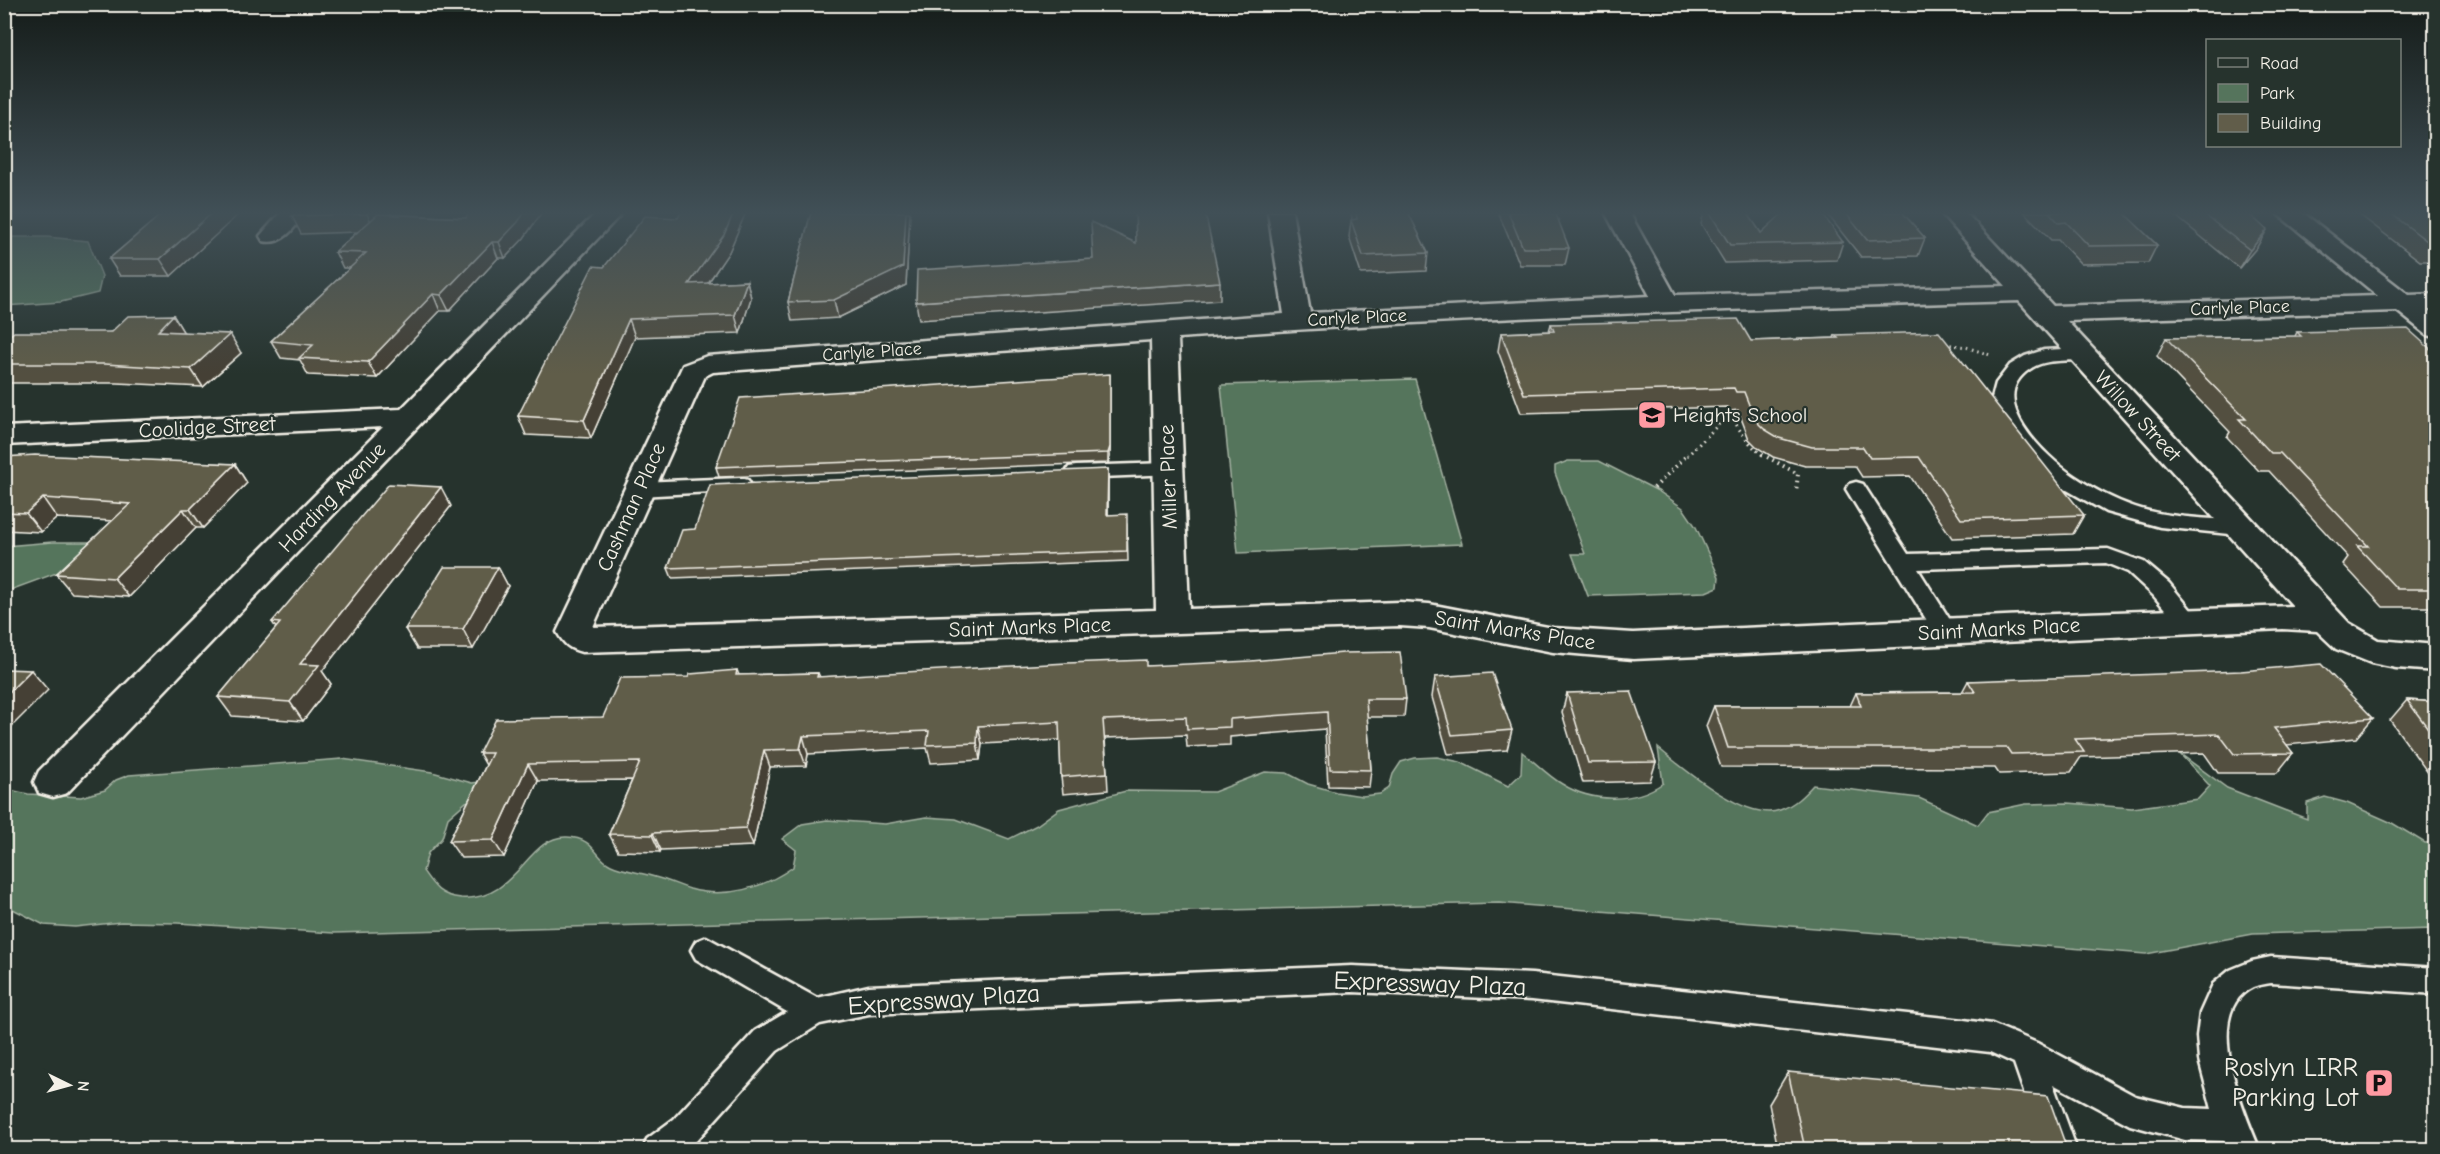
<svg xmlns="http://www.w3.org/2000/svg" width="2440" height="1154" font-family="'Comic Neue',sans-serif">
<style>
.green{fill:#55745c;stroke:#a4b2a2;stroke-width:1.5}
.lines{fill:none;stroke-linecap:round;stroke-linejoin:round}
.service-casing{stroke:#f4f1e8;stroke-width:5}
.minor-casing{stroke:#f4f1e8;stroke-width:5}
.path-far1{stroke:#f4f1e8;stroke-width:3;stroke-dasharray:1.5 4;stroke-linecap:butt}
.path{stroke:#f4f1e8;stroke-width:4;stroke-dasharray:1.5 4.5;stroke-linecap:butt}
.service{fill:#26332d;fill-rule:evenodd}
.minor{fill:#26332d;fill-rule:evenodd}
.wall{fill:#535040;stroke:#f4f1e8;stroke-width:1.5}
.shaded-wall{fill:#444134;stroke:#f4f1e8;stroke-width:1.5}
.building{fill:#615d4a;stroke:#f4f1e8;stroke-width:1.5}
.labels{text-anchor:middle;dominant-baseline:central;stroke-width:4.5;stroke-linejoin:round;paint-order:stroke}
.far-street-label{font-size:18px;fill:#f4f1e8;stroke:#26332d}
.poi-label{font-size:21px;fill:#f4f1e8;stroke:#26332d;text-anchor:start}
.street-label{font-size:21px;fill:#f4f1e8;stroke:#26332d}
.near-street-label{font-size:26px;fill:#f4f1e8;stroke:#26332d}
.near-poi-label{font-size:26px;fill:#f4f1e8;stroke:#26332d;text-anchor:end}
</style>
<rect width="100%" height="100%" fill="#26332d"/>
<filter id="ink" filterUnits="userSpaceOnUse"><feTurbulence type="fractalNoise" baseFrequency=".0167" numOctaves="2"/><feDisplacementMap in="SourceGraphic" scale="12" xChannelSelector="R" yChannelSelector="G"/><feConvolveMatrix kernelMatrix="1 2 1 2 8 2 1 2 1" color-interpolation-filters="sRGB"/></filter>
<g filter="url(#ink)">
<!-- green -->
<g class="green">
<path d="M5,237H47L88,241L102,276L98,293L61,302L5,306Z"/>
<path d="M1415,379L1462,544L1238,553L1221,385Z"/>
<path d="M1568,461H1599L1658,491L1683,508L1696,527L1719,577L1718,587L1706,592L1588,596L1572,554H1585L1555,473V466Z"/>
<path d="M53,542H95L81,564L5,592V546Z"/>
<path d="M1658,748C1683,768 1746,823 1780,810C1794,805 1803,796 1813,785L1919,798L1978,825L1988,812L2026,804L2068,803L2132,808L2198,799L2210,786L2179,753L2227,788L2307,819V803L2325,797L2347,803L2392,823L2425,843L2436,842L2435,929L2253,934L2146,954L1499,903L334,933L177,923L121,922L75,927L44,925L5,905V789L28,794L81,797L105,790L116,780L129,775L342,759L432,772L472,783L487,781L489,796L466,802L448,818L442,838L428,853L423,871C434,887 440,896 461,898C517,902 527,835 567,837C596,838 594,858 611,865C624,871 641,872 655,877C667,880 678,885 690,889C725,899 764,888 793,867L796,850L782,839L802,824L827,820L885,824L926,817L956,819L1009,839L1037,825L1059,809L1126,791L1214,792L1265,772L1287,773L1308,784L1336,792L1362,796L1380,794L1389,788L1393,774L1401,762L1415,758L1437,757L1460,762L1508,786L1521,774L1522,752C1535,762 1548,776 1562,784C1592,803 1635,803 1663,783Z"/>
</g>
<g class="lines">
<!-- service casing -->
<g class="service-casing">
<g id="service">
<path d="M2081,348L2088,350L2090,354L2088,358C2068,363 2048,357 2030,369C1984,399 2045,457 2074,476C2093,489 2114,500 2135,507C2168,518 2206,518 2240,521L2248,523L2251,528L2248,533L2240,535L2160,527L2106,512L2058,485L2025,453L2002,422L1994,407L1992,398L1996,383L2010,365L2025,356L2044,350Z"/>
<path d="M1168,463L1175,464L1178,469L1175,474L1076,478L1069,477L1066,472L1069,467L1076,466Z"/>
<path d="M741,478L748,480L751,485L748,490L639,496L632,494L629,489L632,484L639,482Z"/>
<path d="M1856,482L1863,484L1908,554L2108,549L2144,562L2169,583L2200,621L2196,627L2188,629L2180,627L2153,595L2128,572L2106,563L1918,569L1957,631L1953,637L1945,639L1937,637L1846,489L1849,484Z"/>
<path d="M706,937L817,998L869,986L1352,966L1532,974L1964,1020L1992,1024L2037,1043L2135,1096L2185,1108L2212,1109L2199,1060L2197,1036L2200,1013L2213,984L2230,970L2252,961L2271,957L2436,968V994L2271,983C2265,984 2258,985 2253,987C2200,1012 2244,1112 2260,1150H2227L2224,1141L2185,1140L2130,1125L2053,1084L2077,1150H2044L2014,1063L1990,1052L1532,1000L1352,992L869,1014L820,1024L777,1051L696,1141L686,1150H643L647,1139L674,1119L755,1031L787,1012L696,959L691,950L696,941Z"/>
</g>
</g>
<!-- minor casing -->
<g class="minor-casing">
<g id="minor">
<path d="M281,212H306C295,227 283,246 263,241L260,236Z"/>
<path d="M597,212H623L67,793L53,797L39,793L34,782L39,771L383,427L4,445V427L401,409Z"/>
<path d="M1268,212H1292L1310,313L1650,296L1605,212H1629L1675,295L2006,286L1940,212H1965L2053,306L2378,296L2275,212H2302L2409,295L2436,294V310H2428L2436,316V337L2427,335L2397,311L2067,321L2349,623L2378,640L2436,645V671L2396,668L2371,663L2336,649L2317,631L2283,629L1633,659L1553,652L1429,628L1400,626L582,652C569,649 564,644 557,632L683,365L707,356L1284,314ZM2019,301L2293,606L2026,615L1633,633L1553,628L1429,604L1400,602L1189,609L1178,338C1458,317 1738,309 2019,301ZM1151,340L1156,610L593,627L705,376L713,372Z"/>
</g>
</g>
<!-- path-far1 -->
<g class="path-far1">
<path d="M1945,344L1966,347L1990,355"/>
<path d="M1737,410L1733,419C1741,433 1750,446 1764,456"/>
<path d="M1687,456L1724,419H1733"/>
</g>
<!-- path -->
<g class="path">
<path d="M1762,454L1798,474L1796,492"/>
<path d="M1654,488L1688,454"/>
</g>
<!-- service -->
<use href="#service" class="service"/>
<!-- minor -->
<use href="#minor" class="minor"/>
</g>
<!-- wall -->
<g class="wall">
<path d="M164,212L171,276H120L109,259Z"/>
<path d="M392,212L390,214L466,218L469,212H542L524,238L505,258H498L449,311H440L377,378L308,375L300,360L281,358L271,341L350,268H343L335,252L357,232L301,234L292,216Z"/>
<path d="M681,212H746L729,252L708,283L747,281L751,298L740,333L635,337L591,438L526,435L518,416L604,267L678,218Z"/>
<path d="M811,212H910L906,285L838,318L792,321L788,302Z"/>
<path d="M1351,212H1408L1428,253L1426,271L1361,274L1349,237L1351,220H1352Z"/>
<path d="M1498,212H1551L1569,248L1565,265H1520Z"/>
<path d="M1704,212H1747L1761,233L1843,242L1837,260L1725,263L1701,224Z"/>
<path d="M1829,212H1902L1925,238L1918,256L1861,257L1828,215Z"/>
<path d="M2024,212H2123L2157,245L2148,263L2081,264L2058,240H2051Z"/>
<path d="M2171,212H2247L2257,247L2239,268Z"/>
<path d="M2362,212H2436V261H2420L2360,215Z"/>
<path d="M1220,282V300L919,320L916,302Z"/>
<path d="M173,315L183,332L241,353L203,387L117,383H4V364L111,332Z"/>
<path d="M1551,324L1751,341L1834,338L1835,335L2084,515L2073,534L1952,538L1910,476L1862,477L1855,466H1805L1773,457L1758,448L1749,439L1738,410L1730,411L1728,407L1521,413L1498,351L1501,333L1549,331Z"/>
<path d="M2297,332L2436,354V607H2383L2343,564L2348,557L2269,471H2259L2227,437L2230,432L2157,356L2166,338L2295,336Z"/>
<path d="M1110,384V457L1108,463L719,477L716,467Z"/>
<path d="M4,457L235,464L247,483L203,528H196L129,597L72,593L56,574L112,521L57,518L41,532L4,530Z"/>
<path d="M1108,469V515L1127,524L1128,561L672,578L668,568L695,529Z"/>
<path d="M451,506L322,671L331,684L303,721L232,716L218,697L276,628L272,622Z"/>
<path d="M498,567L508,586L473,649H417L405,629Z"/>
<path d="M1146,666L1406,699L1404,717H1367L1371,770L1369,787L1328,786L1325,729L1230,737V745L1187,747L1186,735L1105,738L1108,790L1063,794L1061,777L1060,740L982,744L980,760L931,763L927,748L808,754L806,766L770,767L753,846L661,850L660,852L618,851L609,834L632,780L538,781L504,857L461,858L449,841L486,765L479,753L603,717L689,677L737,670L739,675L818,673L820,677Z"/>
<path d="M1435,677L1512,730L1507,750L1448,754L1432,697Z"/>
<path d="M1968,681L2373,718L2356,738L2286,745L2293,753L2277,773H2218L2204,753L2081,757L2071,772L1999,774L1995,768L1721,767L1706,726L1714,706H1850L1856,693L1962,692Z"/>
<path d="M1567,693L1656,762L1650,781L1583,783L1562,713Z"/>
<path d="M2407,700L2436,702V784L2390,720Z"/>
<path d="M1788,1072L2067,1149H1778L1769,1104Z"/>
</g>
<!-- shaded-wall -->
<g class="shaded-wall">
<path d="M213,212H241L171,276L160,259Z"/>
<path d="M369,212H392L376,232L367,214Z"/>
<path d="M525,212H542L524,238L505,258L499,242Z"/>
<path d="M734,212H746L729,252L695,302L689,284Z"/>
<path d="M906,212H910L906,285L838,318L834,300Z"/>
<path d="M2267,230L2257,247L2239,268L2250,250Z"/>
<path d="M492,242L498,258L449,311L441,295Z"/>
<path d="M747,281L751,298L740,333L735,315Z"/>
<path d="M433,294L440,311L377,378L368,362Z"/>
<path d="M173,315L184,333L158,331Z"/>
<path d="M629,319L635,337L591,438L584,420Z"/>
<path d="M230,334L241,353L203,387L191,369Z"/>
<path d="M1110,374V457L1108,463V453Z"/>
<path d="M235,464L247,483L203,528L190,509Z"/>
<path d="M1108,469V524L1107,515Z"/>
<path d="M441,487L451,506L322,671L331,684L303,721L290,702L300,664Z"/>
<path d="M43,498L57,518L41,532L26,513Z"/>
<path d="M183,509L196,528L129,597L114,578Z"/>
<path d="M498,567L508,586L473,649L463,629Z"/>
<path d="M31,670L48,690L4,734V697Z"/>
<path d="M978,726L982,744L980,760L977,743Z"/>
<path d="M803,736L808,754L806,766L800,749Z"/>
<path d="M764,750L770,767L753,846L746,828Z"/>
<path d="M528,764L538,781L504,857L493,840Z"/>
<path d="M653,833L661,850L660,852L652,835Z"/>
</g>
<!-- building -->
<g class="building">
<path d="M164,212H213L160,259H109Z"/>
<path d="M296,212H369L367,214L292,216Z"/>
<path d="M469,212H525L518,222L499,242H492L441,295L433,294L368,362L299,358L313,345L271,341L366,253L335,252L378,214L466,218Z"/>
<path d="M681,212H734L724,235L689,284L747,281L735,315L629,319L584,420L518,416L593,266L604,267L645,216L678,218Z"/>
<path d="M811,212H906L903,267L834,300L788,302Z"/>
<path d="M1135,212H1205L1220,282L916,302L917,270L1093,259L1091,222L1136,243Z"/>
<path d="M1356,212H1408L1428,253L1363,256L1351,220L1357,219Z"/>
<path d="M1508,212H1551L1552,214H1556L1569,248H1523Z"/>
<path d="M1709,212H1747L1761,233L1783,213L1821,212L1843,242L1730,245Z"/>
<path d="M1845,212H1902L1925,238L1867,240Z"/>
<path d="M2049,212H2123L2157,245L2089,246L2066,222L2059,223Z"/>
<path d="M2201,212H2247L2267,230L2250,250Z"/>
<path d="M2389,212H2436V244H2431Z"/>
<path d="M173,315L158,331L230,334L191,369L104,364H4V340L14,332H111L128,316Z"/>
<path d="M1738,319L1751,341L1838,338L1835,335L1939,332L2084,515L1961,519L1919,457L1870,458L1863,447H1812L1779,438L1764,429L1755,420L1744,392H1736L1734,388L1524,394L1501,333L1554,331L1551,324Z"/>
<path d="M2408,329L2436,354V499L2430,500L2436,505V589H2397L2357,546H2368L2280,453H2271L2239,419H2246L2166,338L2301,336L2297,332Z"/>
<path d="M1110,374V447L1108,453L716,467L740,398Z"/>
<path d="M35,455L235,464L190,509H183L114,578L56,574L130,504L43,498L26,513L4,512V457Z"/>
<path d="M1108,469L1107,515L1127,514V551L668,568L682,530L695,529L710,485Z"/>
<path d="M389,484L441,487L300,664L319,665L290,702L218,697L280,623L272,622Z"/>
<path d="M444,567H498L463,629H405Z"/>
<path d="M1400,652L1406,699H1366L1371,770L1330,769L1327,712L1230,719V727L1187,729L1186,717L1103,720L1107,773L1061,777L1059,722L978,726L977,743L927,745L929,731L803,736L800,749L764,750L746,828L653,833L652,835L609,834L640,762L528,764L493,840L449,841L492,753H479L496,719L603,717L620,678L689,677L690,674L737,670L736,675L818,673L817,677L1067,663L1146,660V666L1251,661L1343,653Z"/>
<path d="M2321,664L2373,718L2274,728L2293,753L2234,754L2219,734L2075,739L2084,752L2011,754L2007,748H1728L1714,706H1861L1856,693L1975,692L1968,681L2241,671Z"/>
<path d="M4,669L31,670L4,697Z"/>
<path d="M1492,673L1512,730L1452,735L1435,677Z"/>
<path d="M1631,691L1656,762L1588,763L1567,693Z"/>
<path d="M2407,700L2436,702V739Z"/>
<path d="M1788,1072L2048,1096L2067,1149H1805Z"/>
</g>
</g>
<!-- sky -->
<linearGradient id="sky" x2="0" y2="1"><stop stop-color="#151c19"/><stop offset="0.57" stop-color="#415057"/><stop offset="1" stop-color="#415057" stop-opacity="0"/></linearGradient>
<rect width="2440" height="374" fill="url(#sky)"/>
<!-- icons -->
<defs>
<g id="school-square" transform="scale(1.5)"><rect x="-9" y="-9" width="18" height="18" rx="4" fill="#ff9aa2" stroke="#26332d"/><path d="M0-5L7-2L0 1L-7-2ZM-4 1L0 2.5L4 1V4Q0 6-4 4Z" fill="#111"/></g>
<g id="parking-square" transform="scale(1.5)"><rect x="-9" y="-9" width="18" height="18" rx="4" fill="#ff9aa2" stroke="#26332d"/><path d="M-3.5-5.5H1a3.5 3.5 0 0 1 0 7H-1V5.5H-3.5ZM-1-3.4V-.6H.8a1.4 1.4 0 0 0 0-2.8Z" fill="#111"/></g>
</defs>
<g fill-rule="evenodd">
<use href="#school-square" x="1652" y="415"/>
<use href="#parking-square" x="2379" y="1083"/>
</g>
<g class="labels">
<!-- far-street labels -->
<g class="far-street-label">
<text transform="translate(2240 308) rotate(-2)">Carlyle Place</text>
<text transform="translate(1357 318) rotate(-3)">Carlyle Place</text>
<text transform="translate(872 352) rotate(-4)">Carlyle Place</text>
</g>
<!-- poi labels -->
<g class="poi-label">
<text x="1673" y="415">Heights School</text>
</g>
<!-- street labels -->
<g class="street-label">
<text transform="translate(2138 416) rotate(47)">Willow Street</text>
<text transform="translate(207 427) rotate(-3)">Coolidge Street</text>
<text transform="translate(1168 477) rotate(-92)">Miller Place</text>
<text transform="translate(332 497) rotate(-46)">Harding Avenue</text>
<text transform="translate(631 507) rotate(-66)">Cashman Place</text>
<text transform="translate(1030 627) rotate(-2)">Saint Marks Place</text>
<text transform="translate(1999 629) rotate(-3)">Saint Marks Place</text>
<text transform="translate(1515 630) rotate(9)">Saint Marks Place</text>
</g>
<!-- near-street labels -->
<g class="near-street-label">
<text transform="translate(1430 984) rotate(2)">Expressway Plaza</text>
<text transform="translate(944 1000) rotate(-4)">Expressway Plaza</text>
</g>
<!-- near-poi labels -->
<g class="near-poi-label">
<text x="2358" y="1068">Roslyn LIRR<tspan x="2358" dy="30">Parking Lot</tspan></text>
</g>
</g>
<!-- margin -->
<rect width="2440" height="1154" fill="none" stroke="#26332d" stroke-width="24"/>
<rect x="12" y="12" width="2416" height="1130" fill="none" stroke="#f4f1e8" stroke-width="2" filter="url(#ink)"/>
<!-- legend -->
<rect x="2206" y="39" width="195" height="108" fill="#26332d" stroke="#787f78" stroke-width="1.5"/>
<rect x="2218" y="58" width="30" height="9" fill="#26332d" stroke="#787f78" stroke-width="1.5"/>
<text x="2260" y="69" font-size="18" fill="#f4f1e8">Road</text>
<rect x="2218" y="84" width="30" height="18" fill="#55745c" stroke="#787f78" stroke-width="1.5"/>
<text x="2260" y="99" font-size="18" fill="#f4f1e8">Park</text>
<rect x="2218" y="114" width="30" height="18" fill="#615d4a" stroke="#787f78" stroke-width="1.5"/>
<text x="2260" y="129" font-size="18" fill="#f4f1e8">Building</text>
<!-- north arrow -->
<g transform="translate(69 1085) rotate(95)" stroke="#26332d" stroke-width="4.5" paint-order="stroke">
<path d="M0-4.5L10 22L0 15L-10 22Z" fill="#f4f1e8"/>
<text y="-9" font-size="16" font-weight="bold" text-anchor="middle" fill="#f4f1e8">N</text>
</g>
</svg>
